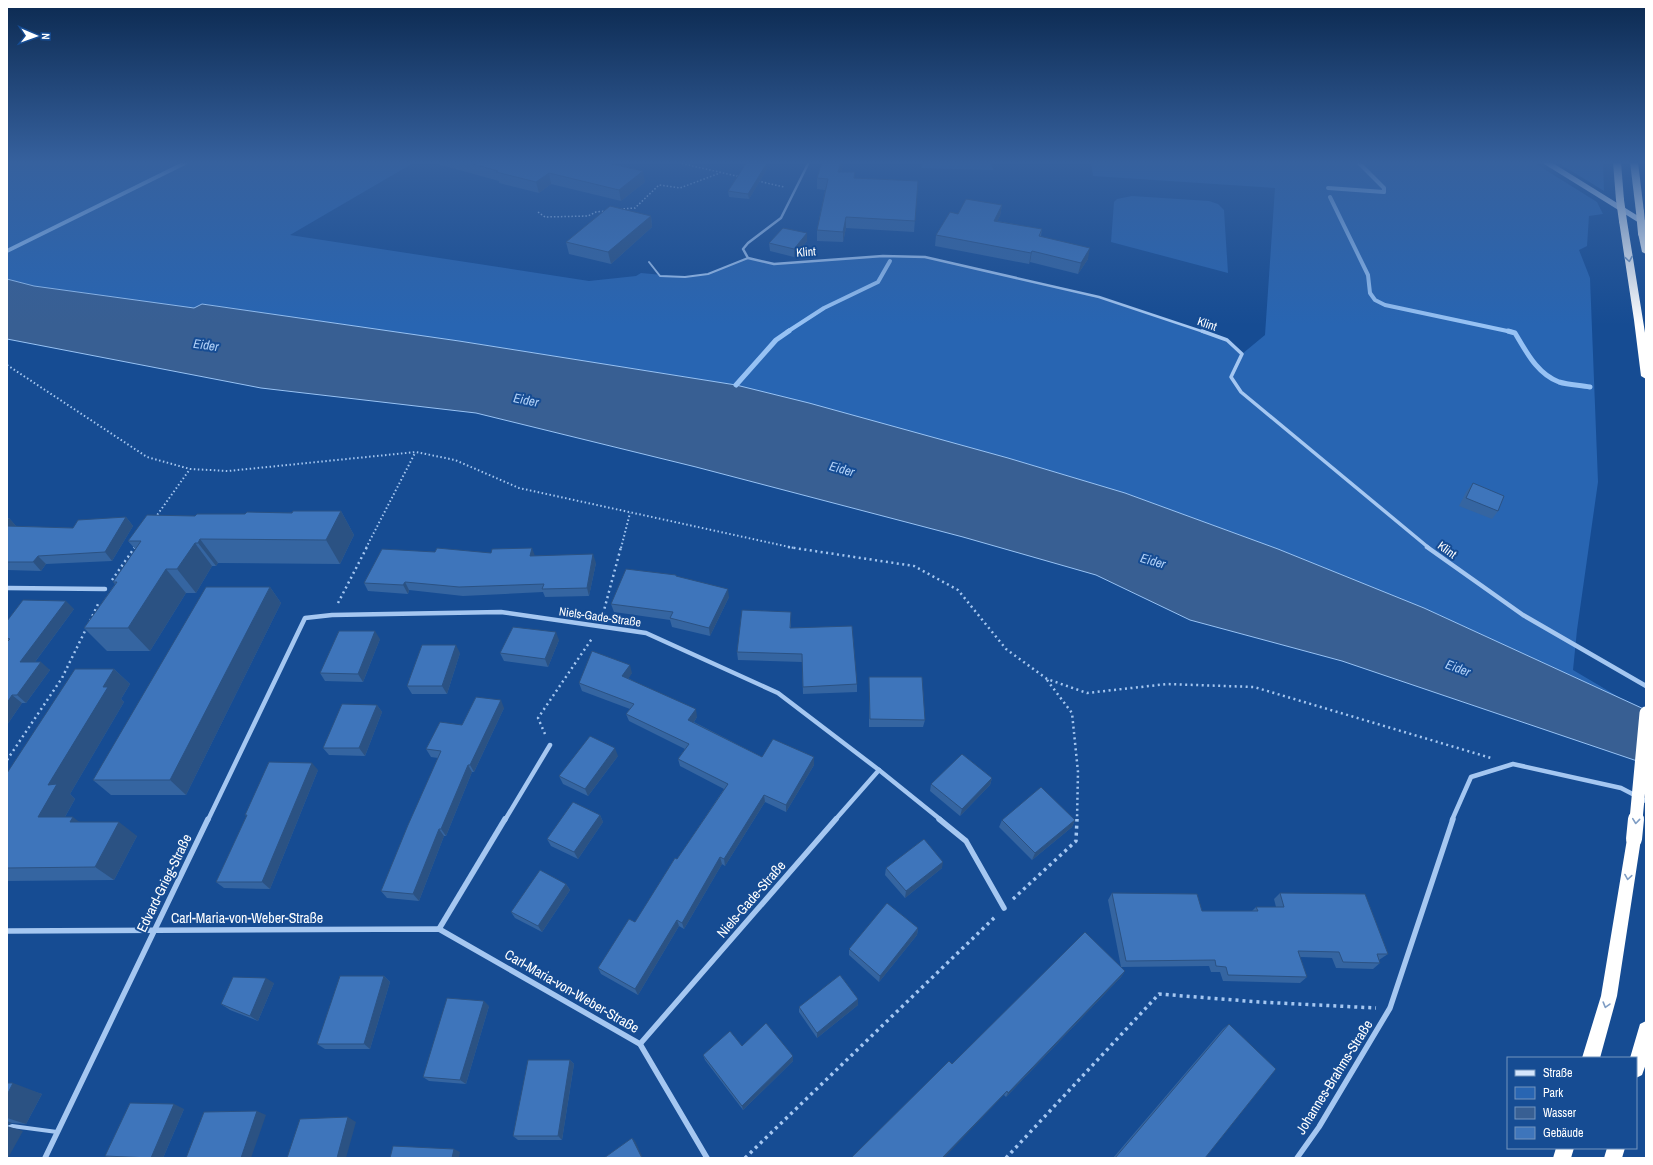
<svg xmlns="http://www.w3.org/2000/svg" width="1653" height="1165" font-family="'Archivo Narrow',sans-serif">
<style>
.green{fill:#2865b2}
.water{fill:#385f93;stroke:#97c2f4}
.lines{fill:none;stroke-linecap:round;stroke-linejoin:round}
.stream-far1{stroke:#97c2f4;stroke-width:4}
.stream{stroke:#97c2f4;stroke-width:5}
.path-far3{stroke:#a5c7f1;stroke-width:1.5;stroke-dasharray:1.5 2;stroke-linecap:butt}
.path-far2{stroke:#a5c7f1;stroke-width:2;stroke-dasharray:1.5 2.5;stroke-linecap:butt}
.path-far1{stroke:#a5c7f1;stroke-width:2.5;stroke-dasharray:2 3.5;stroke-linecap:butt}
.path{stroke:#a5c7f1;stroke-width:3.5;stroke-dasharray:3 4;stroke-linecap:butt}
.lane-far1{stroke:#a5c7f1;stroke-width:2}
.lane{stroke:#a5c7f1;stroke-width:4}
.street-far3{stroke:#a5c7f1;stroke-width:2.5}
.street-far2{stroke:#a5c7f1;stroke-width:3.5}
.street-far1{stroke:#a5c7f1;stroke-width:4.5}
.street{stroke:#a5c7f1;stroke-width:5.5}
.secondary{stroke:#d4e5fc;stroke-width:5.5}
.highway{fill:#fff;fill-rule:evenodd}
.highway-bridge-far2{stroke:#fff;stroke-width:8}
.highway-bridge-far1{stroke:#fff;stroke-width:13}
.highway-bridge{stroke:#fff;stroke-width:16}
.wall{fill:#3565a1}
.shaded-wall{fill:#2b5283}
.building{fill:#3e75bb;stroke:#2b5283}
.oneway{stroke:#7f9dc4}
.labels{text-anchor:middle;dominant-baseline:central;stroke-width:4;stroke-linejoin:round;paint-order:stroke}
.street-label{font-size:12px;fill:#fff;stroke:#164c93}
.water-label{font-size:13px;font-style:italic;fill:#b1d1f8;stroke:#164c93}
.near-street-label{font-size:14px;fill:#fff;stroke:#164c93}
</style>
<rect width="100%" height="100%" fill="#164c93"/>
<!-- green -->
<g class="green">
<path d="M7,162H415L290,235L589,281L636,276L641,273L684,277L708,274L748,258L774,264L883,256L925,257L1099,297L1227,340L1242,354L1265,335L1275,188L1093,176L1091,162H1533L1597,202L1603,214L1589,216L1587,246L1579,250L1590,278L1598,482L1577,630L1573,670L1622,699L1424,608L1278,549L1125,493L1008,458L736,385L459,341L202,304L194,308L34,286L7,279Z"/>
<path d="M923,162H991L993,170L921,168Z"/>
<path d="M1557,162H1603L1604,191Z"/>
<path d="M1132,196L1209,201L1218,204L1224,210L1228,273L1111,242L1114,202L1117,199Z"/>
</g>
<!-- water -->
<path class="water" d="M7,279L34,286L194,308L202,304L459,341L736,385L809,403L1008,458L1125,493L1278,549L1424,608L1646,710V764L1342,661L1190,620L1096,575L963,537L696,467L476,413L261,388L7,339Z"/>
<g class="lines">
<!-- stream-far1 -->
<g class="stream-far1">
<path d="M1328,188L1384,192V188L1358,162"/>
<path d="M1330,197L1368,275L1370,293L1375,300L1385,305L1512,332"/>
<path d="M7,251L187,162"/>
<path d="M787,332L824,308L878,282L890,261"/>
</g>
<!-- stream -->
<g class="stream">
<path d="M1508,331L1515,333C1526,351 1537,374 1559,382C1569,385 1580,385 1590,387"/>
<path d="M736,385L776,340L789,331"/>
</g>
<!-- path-far3 -->
<g class="path-far3">
<path d="M675,162L741,177"/>
<path d="M758,181L784,187"/>
<path d="M620,209L635,208L659,185L680,188L720,173"/>
<path d="M538,212L545,217L588,216L596,212L606,211"/>
</g>
<!-- path-far2 -->
<g class="path-far2">
<path d="M7,365L147,457L190,469L228,471L416,452L455,460L519,488L794,548"/>
<path d="M155,518L190,469"/>
<path d="M366,548L415,453"/>
<path d="M621,548L630,513"/>
</g>
<!-- path-far1 -->
<g class="path-far1">
<path d="M788,547L914,566L958,590L1006,649L1047,679L1087,693L1167,684L1254,687L1491,758"/>
<path d="M112,580L135,547"/>
<path d="M338,603L367,547"/>
<path d="M603,614L621,547"/>
<path d="M90,621L99,602"/>
<path d="M1047,680L1072,713L1078,772L1077,820"/>
<path d="M545,734L538,718L593,637"/>
<path d="M7,760L62,678L87,627"/>
</g>
<!-- path -->
<g class="path">
<path d="M1013,899L1076,841L1077,819"/>
<path d="M745,1158L995,917"/>
<path d="M1006,1158L1159,994L1259,1002L1376,1008"/>
</g>
<!-- lane-far1 -->
<path class="lane-far1" d="M649,262L660,276L685,277L708,274L748,258"/>
<!-- lane -->
<path class="lane" d="M7,1128L12,1126L57,1132"/>
<!-- street-far3 -->
<path class="street-far3" d="M809,162L781,218L748,243L743,249L748,258L774,264L883,256L925,257L1099,297L1204,332"/>
<!-- street-far2 -->
<path class="street-far2" d="M1202,331L1227,340L1242,354L1231,377L1241,392L1429,548"/>
<!-- street-far1 -->
<g class="street-far1">
<path d="M1427,547L1523,615L1646,686"/>
<path d="M7,588L105,589"/>
<path d="M879,770L941,820"/>
<path d="M208,820L305,618L332,615L501,612L646,633L778,693L879,770L835,820"/>
<path d="M505,820L550,745"/>
<path d="M1452,820L1471,777L1513,764L1621,788L1646,801"/>
</g>
<!-- street -->
<g class="street">
<path d="M939,819L966,841L1004,908"/>
<path d="M439,929L505,819"/>
<path d="M7,931L439,929L640,1044L707,1158"/>
<path d="M640,1044L836,819"/>
<path d="M45,1158L208,819"/>
<path d="M1297,1158L1319,1127L1390,1008L1453,819"/>
</g>
<!-- secondary -->
<path class="secondary" d="M1546,162L1646,224"/>
<!-- highway -->
<g class="highway">
<path d="M1613,162H1621L1624,200L1620,202L1616,200Z"/>
<path d="M1630,162H1638L1644,212L1640,214L1636,212Z"/>
<path d="M1620,219H1623L1627,221L1646,339V379L1641,376L1634,320L1619,221Z"/>
<path d="M1639,231H1642L1646,233V254L1642,252L1638,233Z"/>
<path d="M1634,832L1639,834L1641,839L1617,996L1600,1058H1582L1601,996L1627,839L1629,834Z"/>
<path d="M1646,1021V1064L1642,1075L1636,1078V1058H1630L1640,1024Z"/>
<path d="M1556,1148H1574L1571,1158H1553Z"/>
<path d="M1607,1148H1625L1622,1158H1604Z"/>
</g>
<!-- highway-bridge-far2 -->
<g class="highway-bridge-far2">
<path d="M1620,200L1623,221"/>
<path d="M1640,212L1642,233"/>
</g>
<!-- highway-bridge-far1 -->
<path class="highway-bridge-far1" d="M1636,820L1646,713"/>
<!-- highway-bridge -->
<path class="highway-bridge" d="M1634,839L1636,819"/>
</g>
<!-- wall -->
<g class="wall">
<path d="M434,162H603L645,182L621,201L551,184L539,193L499,183V181L434,163Z"/>
<path d="M822,162H844L841,172H855V178L918,181L914,232L846,228L843,242L817,241V230L825,190L817,189V178Z"/>
<path d="M767,163V169L749,199L729,197L728,191Z"/>
<path d="M1002,205L1000,216L997,221L1042,229L1041,236L1088,259L1078,274L1030,262L1029,264L935,246L936,235L958,214Z"/>
<path d="M651,216L652,227L611,264L569,254L566,242Z"/>
<path d="M807,233V241L794,257L770,251L769,243Z"/>
<path d="M1473,483L1498,511L1492,519L1459,506L1466,492Z"/>
<path d="M341,511L354,535L340,564L218,563L216,566H212L196,593H186L150,651H107L84,628L115,584L113,582L136,550L128,541L195,516Z"/>
<path d="M126,517L133,526L112,561L46,564L41,571L7,570V518H9L16,526L73,528Z"/>
<path d="M435,552L491,553L535,556L596,563L589,596L545,597L543,592L463,596L409,590L408,594L368,591L364,583Z"/>
<path d="M676,575L677,577L729,597L710,636L672,627L670,620L614,612L611,604Z"/>
<path d="M270,587L281,603L186,795H111L93,780Z"/>
<path d="M74,609L35,662L50,670L26,703H22L7,725V621Z"/>
<path d="M791,620V628L857,684V692L803,694L802,662L738,660L737,652Z"/>
<path d="M380,639L363,682L325,681L320,673Z"/>
<path d="M559,640L548,667L504,661L500,653Z"/>
<path d="M460,653L447,694H412L407,686Z"/>
<path d="M114,669L130,684L121,699L124,702L70,794L75,799L65,817L80,822L137,836L114,880L7,881V773Z"/>
<path d="M632,673L628,678L697,717L694,722L762,757L814,765L786,812L765,802L725,866L722,864L684,929L679,926L638,995L601,974L598,968L635,922L724,789L680,766L678,759L685,749L629,721L626,714L630,709L582,691L579,683Z"/>
<path d="M869,677L925,720L923,727H869Z"/>
<path d="M377,705L382,712L365,756L329,755L323,748Z"/>
<path d="M504,708L474,772H472L446,836H444L419,901L387,898L381,891L438,758L431,757L426,749L462,725Z"/>
<path d="M618,756L588,796L563,784L559,776Z"/>
<path d="M318,770L270,889L224,888L216,882L247,816L245,815Z"/>
<path d="M992,778L990,785L960,816L930,791L931,784Z"/>
<path d="M600,815L603,822L578,859L551,846L547,839Z"/>
<path d="M1002,820H1075L1072,827L1032,860L999,827Z"/>
<path d="M886,868H942L905,898L885,875Z"/>
<path d="M566,884L570,890L542,932L515,918L511,912Z"/>
<path d="M1112,893L1202,911H1252L1256,907H1276L1274,899L1280,893L1388,954L1379,960L1380,963L1373,969L1336,968L1332,958L1300,957L1307,977L1300,983L1223,981L1220,972H1211L1209,966L1121,967L1108,900Z"/>
<path d="M918,928L917,935L879,982L849,955V949Z"/>
<path d="M1125,971L1121,977L1006,1097L1004,1095L952,1064Z"/>
<path d="M384,976L390,982L370,1049H325L317,1044Z"/>
<path d="M274,983L258,1021L230,1010L221,1004Z"/>
<path d="M858,1005L817,1038L799,1012V1007Z"/>
<path d="M489,1006L466,1084L429,1081L423,1077Z"/>
<path d="M1229,1024L1205,1158H1113L1223,1029Z"/>
<path d="M742,1046L793,1061L743,1110L705,1060L703,1055Z"/>
<path d="M570,1060L574,1064L562,1140H518L513,1136Z"/>
<path d="M7,1083L42,1094L26,1124L12,1123L7,1125Z"/>
<path d="M184,1109L163,1158H111L105,1156Z"/>
</g>
<!-- shaded-wall -->
<g class="shaded-wall">
<path d="M841,162H844L838,182V172Z"/>
<path d="M767,163V169L749,199L748,194Z"/>
<path d="M643,171L645,182L621,201L619,190Z"/>
<path d="M549,173L551,184L539,193L536,182Z"/>
<path d="M1002,205L1000,216L992,231L994,221Z"/>
<path d="M651,216L652,227L611,264L608,252Z"/>
<path d="M846,217V228L843,242V232Z"/>
<path d="M807,233V241L794,257V249Z"/>
<path d="M1090,248L1088,259L1078,274L1081,263Z"/>
<path d="M1032,251L1030,262L1029,264L1031,253Z"/>
<path d="M341,511L354,535L340,564L326,540Z"/>
<path d="M126,517L133,526L112,561L105,552Z"/>
<path d="M9,518L16,526L7,531V520Z"/>
<path d="M200,539L218,563L216,566L198,543Z"/>
<path d="M195,543L212,566L196,593L177,569Z"/>
<path d="M532,548L535,556H530Z"/>
<path d="M593,554L596,563L589,596L587,588Z"/>
<path d="M38,556L46,564L41,571L33,562Z"/>
<path d="M166,569L186,593L150,651L128,628Z"/>
<path d="M405,582L409,590L408,594L403,585Z"/>
<path d="M270,587L281,603L186,795L170,780Z"/>
<path d="M728,589L729,597L710,636L709,628Z"/>
<path d="M66,601L74,609L29,670L20,662Z"/>
<path d="M375,631L380,639L363,682L358,674Z"/>
<path d="M556,632L559,640L548,667L545,659Z"/>
<path d="M456,645L460,653L447,694L442,686Z"/>
<path d="M41,662L50,670L26,703L17,695Z"/>
<path d="M630,665L632,673L625,684L622,676Z"/>
<path d="M114,669L130,684L121,699L124,702L70,794L75,799L57,831L38,817L48,785L103,687Z"/>
<path d="M12,695L22,703L7,725V703Z"/>
<path d="M501,700L504,708L474,772L470,765Z"/>
<path d="M377,705L382,712L365,756L359,748Z"/>
<path d="M696,709L697,717L690,728L688,720Z"/>
<path d="M615,748L618,756L588,796L585,789Z"/>
<path d="M814,757V765L786,812V805Z"/>
<path d="M312,763L318,770L270,889L262,882Z"/>
<path d="M468,765L472,772L446,836L441,829Z"/>
<path d="M992,778L990,785L960,816L962,809Z"/>
<path d="M764,795L765,802L725,866L724,859Z"/>
<path d="M600,815L603,822L578,859L574,852Z"/>
<path d="M73,817L91,831L70,822Z"/>
<path d="M1075,820L1072,827L1032,860L1035,853Z"/>
<path d="M119,822L137,836L114,880L95,867Z"/>
<path d="M439,829L444,836L419,901L413,894Z"/>
<path d="M720,857L722,864L684,929L682,923Z"/>
<path d="M943,862L942,868L905,898L906,891Z"/>
<path d="M566,884L570,890L542,932L538,926Z"/>
<path d="M677,920L679,926L638,995L635,989Z"/>
<path d="M918,928L917,935L879,982L880,976Z"/>
<path d="M1125,971L1121,977L1006,1097L1008,1093Z"/>
<path d="M384,976L390,982L370,1049L364,1044Z"/>
<path d="M266,978L274,983L258,1021L250,1016Z"/>
<path d="M858,999V1005L817,1038V1033Z"/>
<path d="M484,1001L489,1006L466,1084L460,1080Z"/>
<path d="M793,1056V1061L743,1110L742,1106Z"/>
<path d="M570,1060L574,1064L562,1140L558,1136Z"/>
<path d="M13,1083L42,1094L26,1124L7,1118V1095Z"/>
<path d="M1007,1091L1004,1095L944,1158H942Z"/>
<path d="M174,1104L184,1109L163,1158H151Z"/>
<path d="M257,1111L266,1115L251,1158H241Z"/>
<path d="M348,1117L356,1122L346,1158H337Z"/>
<path d="M7,1121L12,1123L7,1125Z"/>
<path d="M7,1126L23,1131L8,1158H7Z"/>
<path d="M632,1138L635,1141L643,1158H642Z"/>
<path d="M454,1149L460,1152L459,1158H452Z"/>
</g>
<!-- building -->
<g class="building">
<path d="M466,162H603L643,171L619,190L549,173L536,182L496,172L498,171Z"/>
<path d="M747,162H756L767,163L748,194L728,191Z"/>
<path d="M822,162H841L838,172H855L854,178L918,181L915,221L846,217L843,232L817,230L828,179L817,178Z"/>
<path d="M966,199L1002,205L994,221L1042,229L1039,236L1090,248L1081,263L1032,251L1031,253L936,235L950,212L958,214Z"/>
<path d="M610,206L651,216L608,252L566,242Z"/>
<path d="M783,228L807,233L794,249L769,243Z"/>
<path d="M1473,483L1504,496L1498,511L1466,498Z"/>
<path d="M293,511H341L326,540L200,539L198,543H195L177,569H166L128,628H84L117,582H113L141,541H128L147,515L195,516L197,514H245L247,512L292,513Z"/>
<path d="M126,517L105,552L38,556L33,562H7V526L73,528L78,520Z"/>
<path d="M437,548L491,553L492,549L532,548L530,556L593,554L587,588L542,589L544,584L459,587L405,582L403,585L364,583L382,549L435,552Z"/>
<path d="M626,569L676,575V576L728,589L709,628L670,618L673,612L611,604Z"/>
<path d="M206,587H270L170,780H93Z"/>
<path d="M23,600L66,601L20,662H41L17,695H12L7,703V642L10,639L7,638V621Z"/>
<path d="M742,610L791,612L790,628L852,626L857,684L803,687L802,654L737,652Z"/>
<path d="M513,627L556,632L545,659L500,653Z"/>
<path d="M339,631H375L358,674L320,673Z"/>
<path d="M422,645H456L442,686H407Z"/>
<path d="M592,651L630,665L622,676L696,709L688,720L762,757L773,739L814,757L786,805L764,795L724,859L720,857L682,923L677,920L635,989L598,968L629,919L635,922L675,858L677,859L728,784L678,759L689,744L626,714L634,704L579,683Z"/>
<path d="M75,669H114L103,687H108L48,785L57,784L38,817H73L70,822H119L95,867L7,868V773Z"/>
<path d="M869,677H922L925,720L870,719Z"/>
<path d="M476,697L501,700L470,765H468L441,829H439L413,894L381,891L408,825L441,751L426,749L440,722L462,725Z"/>
<path d="M342,704L377,705L359,748H323Z"/>
<path d="M590,736L615,748L585,789L559,776Z"/>
<path d="M962,754L992,778L962,809L931,784Z"/>
<path d="M269,762L312,763L262,882H216L247,815H245Z"/>
<path d="M1041,787L1075,820L1035,853L1002,820Z"/>
<path d="M573,802L600,815L574,852L547,839Z"/>
<path d="M924,839L943,862L906,891L886,868Z"/>
<path d="M540,870L566,884L538,926L511,912Z"/>
<path d="M1112,893L1197,894L1202,911H1258L1256,907H1284L1280,893L1365,894L1388,954H1377L1380,963L1343,962L1339,952L1298,951L1307,977L1228,975L1226,967L1216,966L1215,960L1126,961Z"/>
<path d="M887,903L918,928L880,976L849,949Z"/>
<path d="M1085,932L1125,971L1008,1093L1007,1091L942,1158H851L949,1061L952,1064Z"/>
<path d="M840,975L858,999L817,1033L799,1007Z"/>
<path d="M340,976H384L364,1044H317Z"/>
<path d="M233,977L266,978L250,1016L221,1004Z"/>
<path d="M447,998L484,1001L460,1080L423,1077Z"/>
<path d="M766,1023L793,1056L742,1106L703,1055L730,1031L742,1046Z"/>
<path d="M1229,1024L1276,1069L1205,1158H1115Z"/>
<path d="M528,1060H570L558,1136H513Z"/>
<path d="M7,1083H13L7,1095Z"/>
<path d="M130,1103L174,1104L151,1158L105,1156Z"/>
<path d="M257,1111L241,1158H186L204,1112Z"/>
<path d="M348,1117L337,1158H287L300,1119Z"/>
<path d="M632,1138L642,1158H604Z"/>
<path d="M393,1146L454,1149L452,1158H390Z"/>
</g>
<!-- one-way arrows -->
<defs><path id="oneway-chevron" d="M-2-3.5L2.5 0L-2 3.5" fill="none" stroke-width="1.6" stroke-linecap="round" stroke-linejoin="round"/></defs>
<g class="oneway">
<use href="#oneway-chevron" transform="translate(1629 259) rotate(81)"/>
<use href="#oneway-chevron" transform="translate(1636 821) rotate(96)"/>
<use href="#oneway-chevron" transform="translate(1628 877) rotate(99)"/>
<use href="#oneway-chevron" transform="translate(1606 1005) rotate(106)"/>
</g>
<!-- sky -->
<linearGradient id="sky" x2="0" y2="1"><stop stop-color="#0c2a51"/><stop offset="0.5" stop-color="#36619e"/><stop offset="1" stop-color="#36619e" stop-opacity="0"/></linearGradient>
<rect width="1653" height="325" fill="url(#sky)"/>
<g class="labels">
<!-- street labels -->
<g class="street-label">
<text transform="translate(806 252) rotate(-4)">Klint</text>
<text transform="translate(1207 324) rotate(19)">Klint</text>
<text transform="translate(1447 550) rotate(36)">Klint</text>
<text transform="translate(600 617) rotate(8)">Niels-Gade-Straße</text>
</g>
<!-- water labels -->
<g class="water-label">
<text transform="translate(206 345) rotate(8)">Eider</text>
<text transform="translate(526 400) rotate(11)">Eider</text>
<text transform="translate(842 469) rotate(16)">Eider</text>
<text transform="translate(1153 561) rotate(16)">Eider</text>
<text transform="translate(1458 668) rotate(21)">Eider</text>
</g>
<!-- near-street labels -->
<g class="near-street-label">
<text transform="translate(164 883) rotate(-64)">Edvard-Grieg-Straße</text>
<text transform="translate(751 899) rotate(-49)">Niels-Gade-Straße</text>
<text x="247" y="918">Carl-Maria-von-Weber-Straße</text>
<text transform="translate(572 991) rotate(30)">Carl-Maria-von-Weber-Straße</text>
<text transform="translate(1334 1077) rotate(-58)">Johannes-Brahms-Straße</text>
</g>
</g>
<!-- border -->
<rect width="1653" height="1165" fill="none" stroke="#ffffff" stroke-width="16"/>
<!-- legend -->
<rect x="1507" y="1057" width="130" height="92" fill="#164c93" stroke="#7394be"/>
<rect x="1515" y="1070" width="20" height="6" fill="#d4e5fc" stroke="#7394be"/>
<text x="1543" y="1077" font-size="12" fill="#ffffff">Straße</text>
<rect x="1515" y="1087" width="20" height="12" fill="#2865b2" stroke="#7394be"/>
<text x="1543" y="1097" font-size="12" fill="#ffffff">Park</text>
<rect x="1515" y="1107" width="20" height="12" fill="#385f93" stroke="#7394be"/>
<text x="1543" y="1117" font-size="12" fill="#ffffff">Wasser</text>
<rect x="1515" y="1127" width="20" height="12" fill="#3e75bb" stroke="#7394be"/>
<text x="1543" y="1137" font-size="12" fill="#ffffff">Gebäude</text>
<!-- north arrow -->
<g transform="translate(36 36) rotate(92)" stroke="#164c93" stroke-width="3" paint-order="stroke">
<path d="M0-3L7 15L0 10L-7 15Z" fill="#ffffff"/>
<text y="-6" font-size="11" font-weight="bold" text-anchor="middle" fill="#ffffff">N</text>
</g>
</svg>
